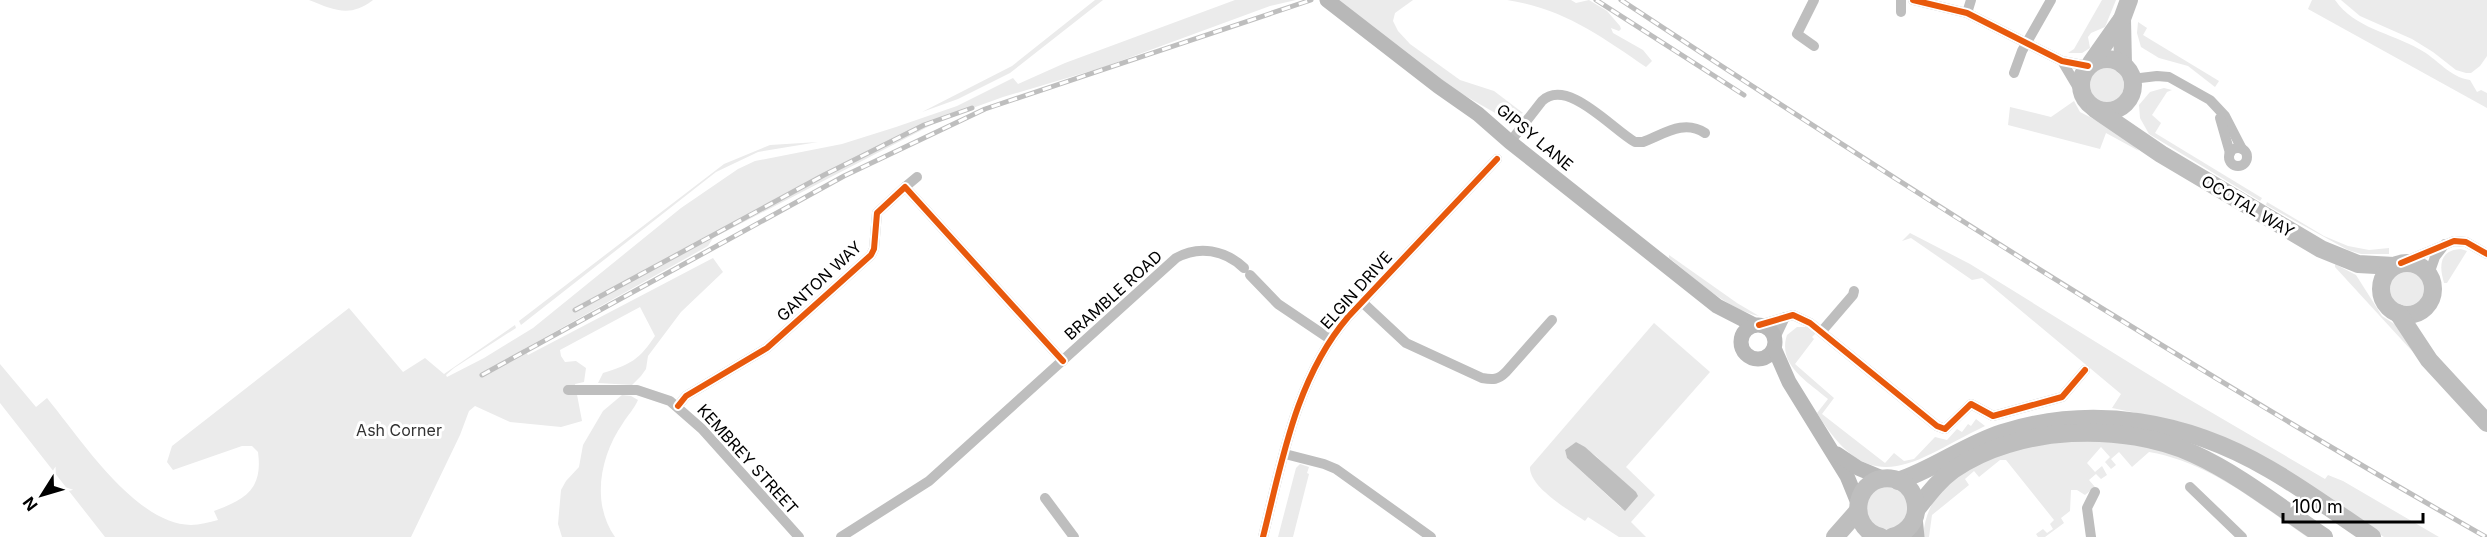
<svg xmlns="http://www.w3.org/2000/svg" width="2487" height="537" font-family="Inter,sans-serif">
<style>
.green{fill:#ebebeb;fill-rule:evenodd}
.water{fill:#bebebe}
.lines{fill:none;stroke-linecap:round;stroke-linejoin:round}
.street{stroke:#bebebe;stroke-width:10}
.secondary{stroke:#b8b8b8;stroke-width:15}
.primary{stroke:#bebebe;stroke-width:18}
.rail-casing{stroke:#bebebe;stroke-width:5}
.rail{stroke:#fff;stroke-width:3;stroke-dasharray:9;stroke-linecap:butt}
.cycleway-casing{stroke:#fff;stroke-width:10}
.cycleway{stroke:#e8590c;stroke-width:6}
.labels{text-anchor:middle;dominant-baseline:central;stroke-width:6;stroke-linejoin:round;paint-order:stroke}
.street-label{font-size:16px;fill:#000;stroke:#fff}
.park-label{font-size:16px;fill:#323232;stroke:#fff}
</style>
<rect width="100%" height="100%" fill="#fff"/>
<!-- green -->
<g class="green">
<path d="M309,0H373C350,18 334,10 309,0Z"/>
<path d="M1095,0H1103L1010,73L958,99L922,112L1012,66Z"/>
<path d="M1235,0H1296L1270,6L1104,67L1003,97L945,118L713,238L708,246L524,349L528,355L713,258L723,272L681,312L648,356L646,369L641,376L632,385L598,383L603,373C630,365 640,359 655,336L640,307L560,350L561,356L565,362L576,361L586,368L584,382L575,384L582,421L561,427L510,422L475,406L469,411L460,435L411,537H105L0,403V364L36,407L47,398C80,438 135,524 191,525C200,525 209,522 218,520L214,511C246,499 263,489 258,452L252,446H242L173,470L167,462L172,446L349,308L403,372L425,358L444,374L515,325L516,328L454,368L446,375L447,377L484,358L533,328L681,208L738,169L755,161L842,144L896,127L957,106L1013,78L1018,84L1065,63Z"/>
<path d="M1336,0H1413L1395,13L1393,21L1398,31L1410,44L1460,80L1494,91L1523,113L1508,118L1497,114L1455,90Z"/>
<path d="M1507,0H1571L1576,3L1589,0L1607,11L1620,26L1621,29L1619,31L1611,28L1613,33L1643,50L1652,61L1646,67C1601,36 1562,8 1507,0Z"/>
<path d="M2102,0H2116L2105,27L2091,33L2088,37L2090,48L2082,53H2068L2074,49Z"/>
<path d="M2312,0H2335C2354,28 2391,33 2419,49C2438,59 2449,77 2470,80L2477,92L2481,90L2487,93V108L2308,9Z"/>
<path d="M2341,0H2487V56L2480,66L2471,73H2466L2456,70L2433,52L2412,39L2360,16Z"/>
<path d="M2138,22L2147,28L2143,35L2219,81L2215,87L2188,66L2159,58L2141,47L2137,33Z"/>
<circle cx="2106" cy="85" r="18"/>
<path d="M2164,88L2172,90L2167,92L2152,115L2161,123L2155,133L2262,198L2260,201L2149,134L2140,118L2139,105L2150,92Z"/>
<path d="M2074,101L2080,112L2121,133L2139,151L2106,133L2100,149L2008,125L2010,107L2051,117Z"/>
<path d="M818,142L758,152L716,172L521,325L519,321L724,164L770,145Z"/>
<path d="M2267,202L2324,236L2348,246L2369,250L2389,248V254H2361L2348,250L2266,205Z"/>
<path d="M1910,233L1970,264L2180,394L2325,479L2328,475L2343,481L2439,537H2384L2314,490L2181,422L2112,408L2121,394L1982,278L1972,280L1911,238L1902,241Z"/>
<path d="M2461,249L2467,251L2447,283H2444C2439,266 2439,250 2461,249Z"/>
<path d="M1669,255L1737,303L1759,316C1726,309 1695,278 1669,258Z"/>
<path d="M2335,264L2356,275L2382,316L2399,327L2412,351L2335,267Z"/>
<circle cx="2407" cy="289" r="18"/>
<path d="M1654,323L1710,372L1626,467L1655,495L1631,522L1646,537H1619L1588,517L1585,521C1569,510 1529,487 1530,467ZM1576,442L1596,456L1637,496L1621,508L1567,458L1565,450Z"/>
<path d="M1797,327H1808L1816,333L1812,337L1814,339L1795,364L1834,398L1822,414L1885,463L1894,453L1904,461L1914,459L1935,437L1947,440L1957,429L1962,432L1968,424L1971,426L1976,419L1985,426C1913,461 1872,503 1817,413L1828,399C1808,382 1777,365 1787,335Z"/>
<path d="M622,395L631,396L638,400C634,409 628,415 623,423C600,456 591,503 615,537H562L558,524L561,490L566,481L579,467L583,445L603,411Z"/>
<path d="M2043,441H2133L2194,459L2315,537H2307C2259,504 2209,462 2149,452L2132,467L2119,452L2111,459L2116,465L2111,469L2105,462L2110,457L2101,447L2087,463L2095,472L2102,466L2107,475L2101,479L2096,474L2089,480L2095,487L2085,495L2077,490H2071L2070,511L2061,518L2064,523L2045,537H2038L2036,534L2043,529L2047,533L2053,529L2050,524L2054,520L2006,460H2000L1979,477L1974,471L1965,479L1969,485L1932,515L1929,537H1923C1928,471 1990,459 2043,441Z"/>
<path d="M1300,464L1309,467L1307,473L1309,474L1293,537H1278L1296,468Z"/>
<circle cx="1887" cy="508" r="21"/>
</g>
<!-- water -->
<path class="water" d="M1576,442L1585,447L1636,492L1638,496L1625,511L1567,458L1565,450Z"/>
<g class="lines">
<!-- street -->
<g class="street">
<path d="M1814,0L1797,34L1814,46"/>
<path d="M1913,0L1967,13L2062,61L2088,66"/>
<path d="M1901,12V0"/>
<path d="M1967,13L1971,0"/>
<path d="M2062,61L2081,93"/>
<path d="M2014,73L2022,51L2051,0"/>
<path d="M2132,79L2157,76L2169,77L2210,100L2225,116L2242,149"/>
<path d="M2220,118L2230,153"/>
<path d="M1510,142L1542,101C1567,77 1612,129 1635,142H1643C1664,134 1684,119 1705,133"/>
<circle cx="2238" cy="157" r="9"/>
<path d="M905,187L917,177"/>
<path d="M2401,263L2454,241L2466,242L2487,254"/>
<path d="M2429,274L2435,257L2445,244"/>
<path d="M1250,275L1278,304L1330,339"/>
<path d="M1362,302L1406,343L1482,378C1493,380 1498,380 1506,372L1552,320"/>
<path d="M1759,325L1793,315L1810,323L1937,426L1945,429L1971,404L1993,416L2062,397L2085,370"/>
<path d="M1822,331L1853,295L1854,291"/>
<path d="M1775,338L1785,317"/>
<path d="M568,390H637L670,401L702,429L799,537"/>
<path d="M678,406L686,396L767,348L871,255L874,249L877,213L905,187L1063,361"/>
<path d="M1285,454L1324,464L1336,469L1431,537"/>
<path d="M2190,487L2242,537"/>
<path d="M1045,498L1074,537"/>
<path d="M841,537L929,481L1176,258C1199,245 1225,250 1244,268"/>
<path d="M1263,537C1282,461 1296,378 1348,317L1497,159"/>
<path d="M2091,537L2087,508L2095,492"/>
</g>
<!-- secondary -->
<g class="secondary">
<path d="M1327,0L1438,86L1478,114L1510,142L1717,306L1754,325"/>
<circle cx="1758" cy="342" r="17"/>
<path d="M1774,348L1789,382L1847,476L1858,503"/>
<path d="M1837,454L1858,468L1882,478"/>
<path d="M1915,517L1917,537"/>
</g>
<!-- primary -->
<g class="primary">
<path d="M2122,19L2123,65"/>
<circle cx="2107" cy="85" r="26"/>
<path d="M2091,63L2122,19L2129,0"/>
<path d="M2095,109L2161,154L2321,249L2358,264L2394,266"/>
<circle cx="2407" cy="289" r="26"/>
<path d="M2398,313L2429,360L2487,423"/>
<path d="M1898,481C1934,469 1965,445 2002,433C2093,404 2187,421 2269,469C2304,489 2338,514 2372,537"/>
<path d="M1916,510C1928,495 1938,481 1953,470C2017,425 2124,422 2194,454C2240,475 2282,509 2324,537"/>
<path d="M1835,537L1857,512"/>
<path d="M1881,537C1844,527 1855,472 1894,479C1903,481 1911,488 1914,497C1921,516 1910,532 1892,537"/>
</g>
<!-- rail casing -->
<g class="rail-casing">
<g id="rail">
<path d="M1596,0L1744,95"/>
<path d="M1621,0C1904,187 2191,369 2486,537"/>
<path d="M575,310L824,175L924,125L972,108"/>
<path d="M482,375L844,176L985,109L1311,0"/>
</g>
</g>
<!-- rail -->
<use href="#rail" class="rail"/>
<!-- cycleway casing -->
<g class="cycleway-casing">
<g id="cycleway">
<path d="M1913,0L1967,13L2062,61L2088,66"/>
<path d="M2401,263L2454,241L2466,242L2487,254"/>
<path d="M1759,325L1793,315L1810,323L1937,426L1945,429L1971,404L1993,416L2062,397L2085,370"/>
<path d="M678,406L686,396L767,348L871,255L874,249L877,213L905,187L1063,361"/>
<path d="M1263,537C1282,461 1296,378 1348,317L1497,159"/>
</g>
</g>
<!-- cycleway -->
<use href="#cycleway" class="cycleway"/>
</g>
<g class="labels">
<!-- street labels -->
<g class="street-label">
<text transform="translate(1535 137) rotate(40)">GIPSY LANE</text>
<text transform="translate(2248 206) rotate(31)">OCOTAL WAY</text>
<text transform="translate(819 281) rotate(-43)">GANTON WAY</text>
<text transform="translate(1356 290) rotate(-48)">ELGIN DRIVE</text>
<text transform="translate(1113 295) rotate(-42)">BRAMBLE ROAD</text>
<text transform="translate(748 459) rotate(48)">KEMBREY STREET</text>
</g>
<!-- park labels -->
<g class="park-label">
<text x="399" y="430">Ash Corner</text>
</g>
</g>
<!-- north arrow -->
<g transform="translate(42 495) rotate(233)" stroke="#ffffff" stroke-width="4.5" paint-order="stroke">
<path d="M0-4.5L10 22L0 15L-10 22Z" fill="#000000"/>
<text y="-9" font-size="16" font-weight="bold" text-anchor="middle" fill="#000000">N</text>
</g>
<!-- scale -->
<path d="M2283 513v9h140v-9" fill="none" stroke="#000000" stroke-width="3"/>
<text x="2292" y="513" font-size="18" fill="#000000" stroke="#ffffff" stroke-width="4.5" paint-order="stroke">100 m</text>
</svg>
